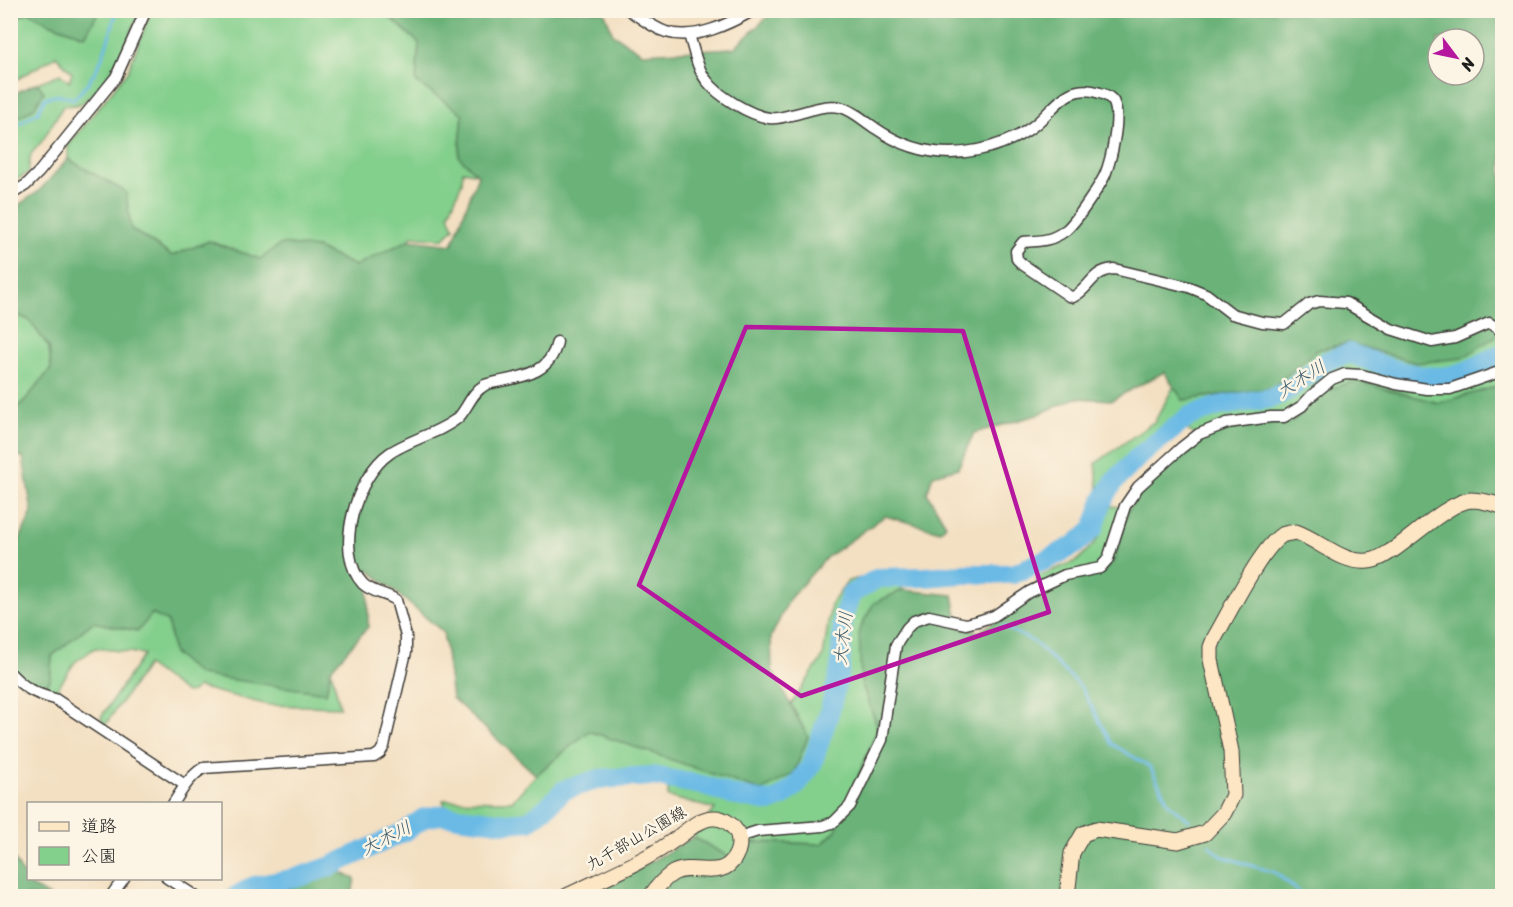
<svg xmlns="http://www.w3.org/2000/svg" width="1513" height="907" font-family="Sriracha,'Klee One',sans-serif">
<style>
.green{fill:#83cf8c;stroke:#507654;stroke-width:1.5}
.forest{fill:#6ab278;stroke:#43674a;stroke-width:1.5;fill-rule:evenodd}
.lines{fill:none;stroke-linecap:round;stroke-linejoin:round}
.stream{stroke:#6bbae5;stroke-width:3}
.river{stroke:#6bbae5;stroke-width:20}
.street-casing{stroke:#3c3935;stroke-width:13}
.secondary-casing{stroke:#3c3935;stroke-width:17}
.street{stroke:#fff;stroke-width:10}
.secondary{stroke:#fce6c4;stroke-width:15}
.marked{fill:none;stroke:#b5179e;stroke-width:4.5;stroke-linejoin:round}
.labels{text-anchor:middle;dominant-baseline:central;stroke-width:5;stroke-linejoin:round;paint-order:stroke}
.street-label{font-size:16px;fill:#1c1c1c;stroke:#fcf5e5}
.water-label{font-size:18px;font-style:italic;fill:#3c5b6c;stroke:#fcf5e5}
</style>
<rect width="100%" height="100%" fill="#fcf5e5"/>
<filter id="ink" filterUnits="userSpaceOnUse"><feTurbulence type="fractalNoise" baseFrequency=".0167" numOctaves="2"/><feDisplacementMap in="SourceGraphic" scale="12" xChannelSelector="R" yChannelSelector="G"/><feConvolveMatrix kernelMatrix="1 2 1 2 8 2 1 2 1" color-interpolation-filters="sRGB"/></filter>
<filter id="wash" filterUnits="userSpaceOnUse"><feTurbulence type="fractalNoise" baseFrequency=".008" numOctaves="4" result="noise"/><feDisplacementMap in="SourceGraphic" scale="24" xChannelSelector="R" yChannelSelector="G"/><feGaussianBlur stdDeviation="1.35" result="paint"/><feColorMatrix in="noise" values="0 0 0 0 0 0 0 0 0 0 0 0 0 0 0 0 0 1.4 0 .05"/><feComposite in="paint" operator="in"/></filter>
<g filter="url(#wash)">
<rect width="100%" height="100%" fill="#f3dfc1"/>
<!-- green -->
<g class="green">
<path d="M99,11H140C129,41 109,84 82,103C77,106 69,105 63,106L43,140L31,154L28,173L11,183V122L44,92L37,83L60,74L69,82L72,73L56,56L11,83V21L29,12L49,23L85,36Z"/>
<path d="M151,11H383L419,43L416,82L463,114L459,157L478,174L463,171L462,182L449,214L454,228L443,239L412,236L409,240L355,266L317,248L260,259L209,241L172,256L131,229L125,192L68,159V146L128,71Z"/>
<path d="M11,312L29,320L49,347L51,369L26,399L11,414Z"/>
<path d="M1502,332V385L1439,403L1356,381L1326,390L1293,421L1246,425L1199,438L1173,420L1098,488L1096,463L1155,421L1174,386L1183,400L1272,388L1317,350L1349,343L1416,363Z"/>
<path d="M1111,506L1129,508L1114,561L1099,575L1069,580L1028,600L1039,576L1078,560L1097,540Z"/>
<path d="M895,570L903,590L874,603L861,682L878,728L836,830L822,844L753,842L739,862L693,837L715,809L668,797V776L602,770L566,781L524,816L448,815L443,800L512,801L536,775L589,731L762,791L808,737L791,704L823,657L831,604L848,581Z"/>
<path d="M152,613L168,622L173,653L326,693L331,669L340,707L268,705L198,687L192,692L186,693L147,665C133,687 118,705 104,727L101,717L144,654L95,648L75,662L55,692L43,689L50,680L52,656L93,622L137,631Z"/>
</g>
<!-- forest -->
<g class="forest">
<path d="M11,10H99V11L85,36L49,23L29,12L11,21Z"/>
<path d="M383,11H604L613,34L642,53L734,48L774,11H1502V332L1463,358L1416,363L1349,343L1317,350L1272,388L1183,400L1164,372L1112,400L1076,398L1037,415L974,433L958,468L933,475L927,493L946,525L940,531L885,516L826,558L790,598L771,637L772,670L808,737L794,773L761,791L589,731L536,775L452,698L443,632L368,569V627L331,669L326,693L199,675L173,653L168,622L152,614L138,631L93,622L52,656L50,680L43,688L24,684L11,667L10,575L15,550L32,512L23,457L11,454V414L26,399L51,369L49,347L29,320L11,312V210L39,191L68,159L126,192L131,229L172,256L209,241L260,259L281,244L317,248L355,266L409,240L452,245L478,175L459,157L463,114L416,82L419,43ZM1438,39H1474V75H1438Z"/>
<path d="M37,83L44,92L34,108L11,122V95Z"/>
<path d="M1356,381L1439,403L1502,385V896H601L606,888L693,837L739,862L753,842L822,844L836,830L878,728L861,682L859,630L874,603L903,590L953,595L959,627L979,632L1028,600L1069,580L1099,575L1114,561L1129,508L1142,489L1199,438L1246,425L1293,421L1326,390Z"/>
<path d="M11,854L30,886L50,896H11Z"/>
<path d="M337,871L355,878L352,896H273Z"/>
</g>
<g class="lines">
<!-- stream -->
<g class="stream">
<path d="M10,134L17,125L38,112L45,98L59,95L74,99C102,71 106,47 117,10"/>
<path d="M1002,626L1034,642L1081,687L1112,744L1150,767L1169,804L1189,820"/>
<path d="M1209,845L1221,856L1276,873L1304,896"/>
</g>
<!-- river -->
<path class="river" d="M236,896L254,886L296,878L329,867L404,832L424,818L441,815L507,823L529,821L546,808L564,790L599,779L653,776L702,785L732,795L769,802L782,797L797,785L812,764L830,710L840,669L843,617L851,594L878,578L925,577L962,574H1013L1048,559L1075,545L1094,528L1103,500L1114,482L1139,456L1190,416L1219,406L1271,398L1287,391L1327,361L1350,353C1383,366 1428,386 1464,372C1477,367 1490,359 1502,353"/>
</g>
</g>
<g filter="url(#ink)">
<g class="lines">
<!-- street casing -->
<g class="street-casing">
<g id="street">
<path d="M629,10C641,18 652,27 666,32C695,41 729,24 754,10"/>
<path d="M689,35C694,50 697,69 707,81C718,96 750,115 769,118C775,119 784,117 791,115C807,112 823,104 840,107C853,110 864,121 875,128C907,150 940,158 978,150C997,146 1016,139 1032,127C1055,110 1066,81 1100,93C1105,94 1112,98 1114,103C1121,118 1111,160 1105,175C1099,187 1076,222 1066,230C1052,241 1040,241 1023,242L1016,251L1017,259L1022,264L1069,296L1073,297C1091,288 1091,271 1114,269L1189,287L1206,294L1232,314L1262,322L1284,324L1309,304L1319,301L1346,303L1391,329L1432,342L1455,338L1489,323L1502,331"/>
<path d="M10,195L26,185L39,172L116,77L146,10"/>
<path d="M10,673C24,688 35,694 55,699L185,785"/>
<path d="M173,804C182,790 189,777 203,768L374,757L380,753L384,746L406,652V636L396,600C385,593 373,593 363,584C333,552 356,476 390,453C409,440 442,432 459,417C468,407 472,392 485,385C490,383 497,382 502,381C528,376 551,371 557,342"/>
<path d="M739,837L758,831L823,826L834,822L850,806L882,740L896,645L907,628L914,621L929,616L966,624L978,621L994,616L1029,592L1065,575L1100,568L1108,559L1125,506L1138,487L1181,448L1199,434L1227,423L1271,417H1284L1302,406L1311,396L1332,379L1345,374L1362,375L1396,384L1427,389H1450L1502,371"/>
<path d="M167,878L195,896"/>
<path d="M111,896L124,878"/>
</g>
</g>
<!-- secondary casing -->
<g class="secondary-casing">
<g id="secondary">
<path d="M567,896C604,878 644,862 677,838C687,831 700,818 713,818C723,817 734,825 738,835C740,842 739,850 735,857C721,882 694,862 673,873C663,879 657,887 651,896"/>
<path d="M1067,896L1072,853L1083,834L1096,829L1178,841L1205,833L1224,813L1233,795L1231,751L1211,660V647L1215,637C1229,613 1261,548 1282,535C1287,533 1291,533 1296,532C1319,540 1342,564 1368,561C1377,561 1386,554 1393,550C1413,537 1449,502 1471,500C1481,500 1492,503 1502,506"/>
</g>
</g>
<!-- street -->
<use href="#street" class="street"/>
<!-- secondary -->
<use href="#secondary" class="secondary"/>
</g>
</g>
<!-- marked area -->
<path class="marked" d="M746,327L963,331L1049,612L801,696L639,585Z"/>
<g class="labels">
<!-- street labels -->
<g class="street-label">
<text transform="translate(636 838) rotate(-30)">九千部山公園線</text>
</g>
<!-- water labels -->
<g class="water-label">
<text transform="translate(1301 379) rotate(-32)">大木川</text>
<text transform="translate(843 638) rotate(-83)">大木川</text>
<text transform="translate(386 838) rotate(-27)">大木川</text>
</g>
</g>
<!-- margin -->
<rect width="1513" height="907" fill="none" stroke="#fcf5e5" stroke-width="36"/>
<!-- legend -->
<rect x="27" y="802" width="195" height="78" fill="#fcf5e5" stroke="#a29e95" stroke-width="1.5"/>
<rect x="39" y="822" width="30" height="9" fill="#fce6c4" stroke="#a29e95" stroke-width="1.5"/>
<text x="81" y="832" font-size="18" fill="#1c1c1c">道路</text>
<rect x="39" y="847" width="30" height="18" fill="#83cf8c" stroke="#a29e95" stroke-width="1.5"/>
<text x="81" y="862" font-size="18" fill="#1c1c1c">公園</text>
<!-- north arrow -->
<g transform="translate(1456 57) rotate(122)"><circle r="28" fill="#fcf5e5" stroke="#a29e95" stroke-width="1.5"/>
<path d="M0-4.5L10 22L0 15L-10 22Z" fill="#b5179e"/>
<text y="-9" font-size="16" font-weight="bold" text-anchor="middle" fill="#1c1c1c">N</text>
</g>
</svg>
